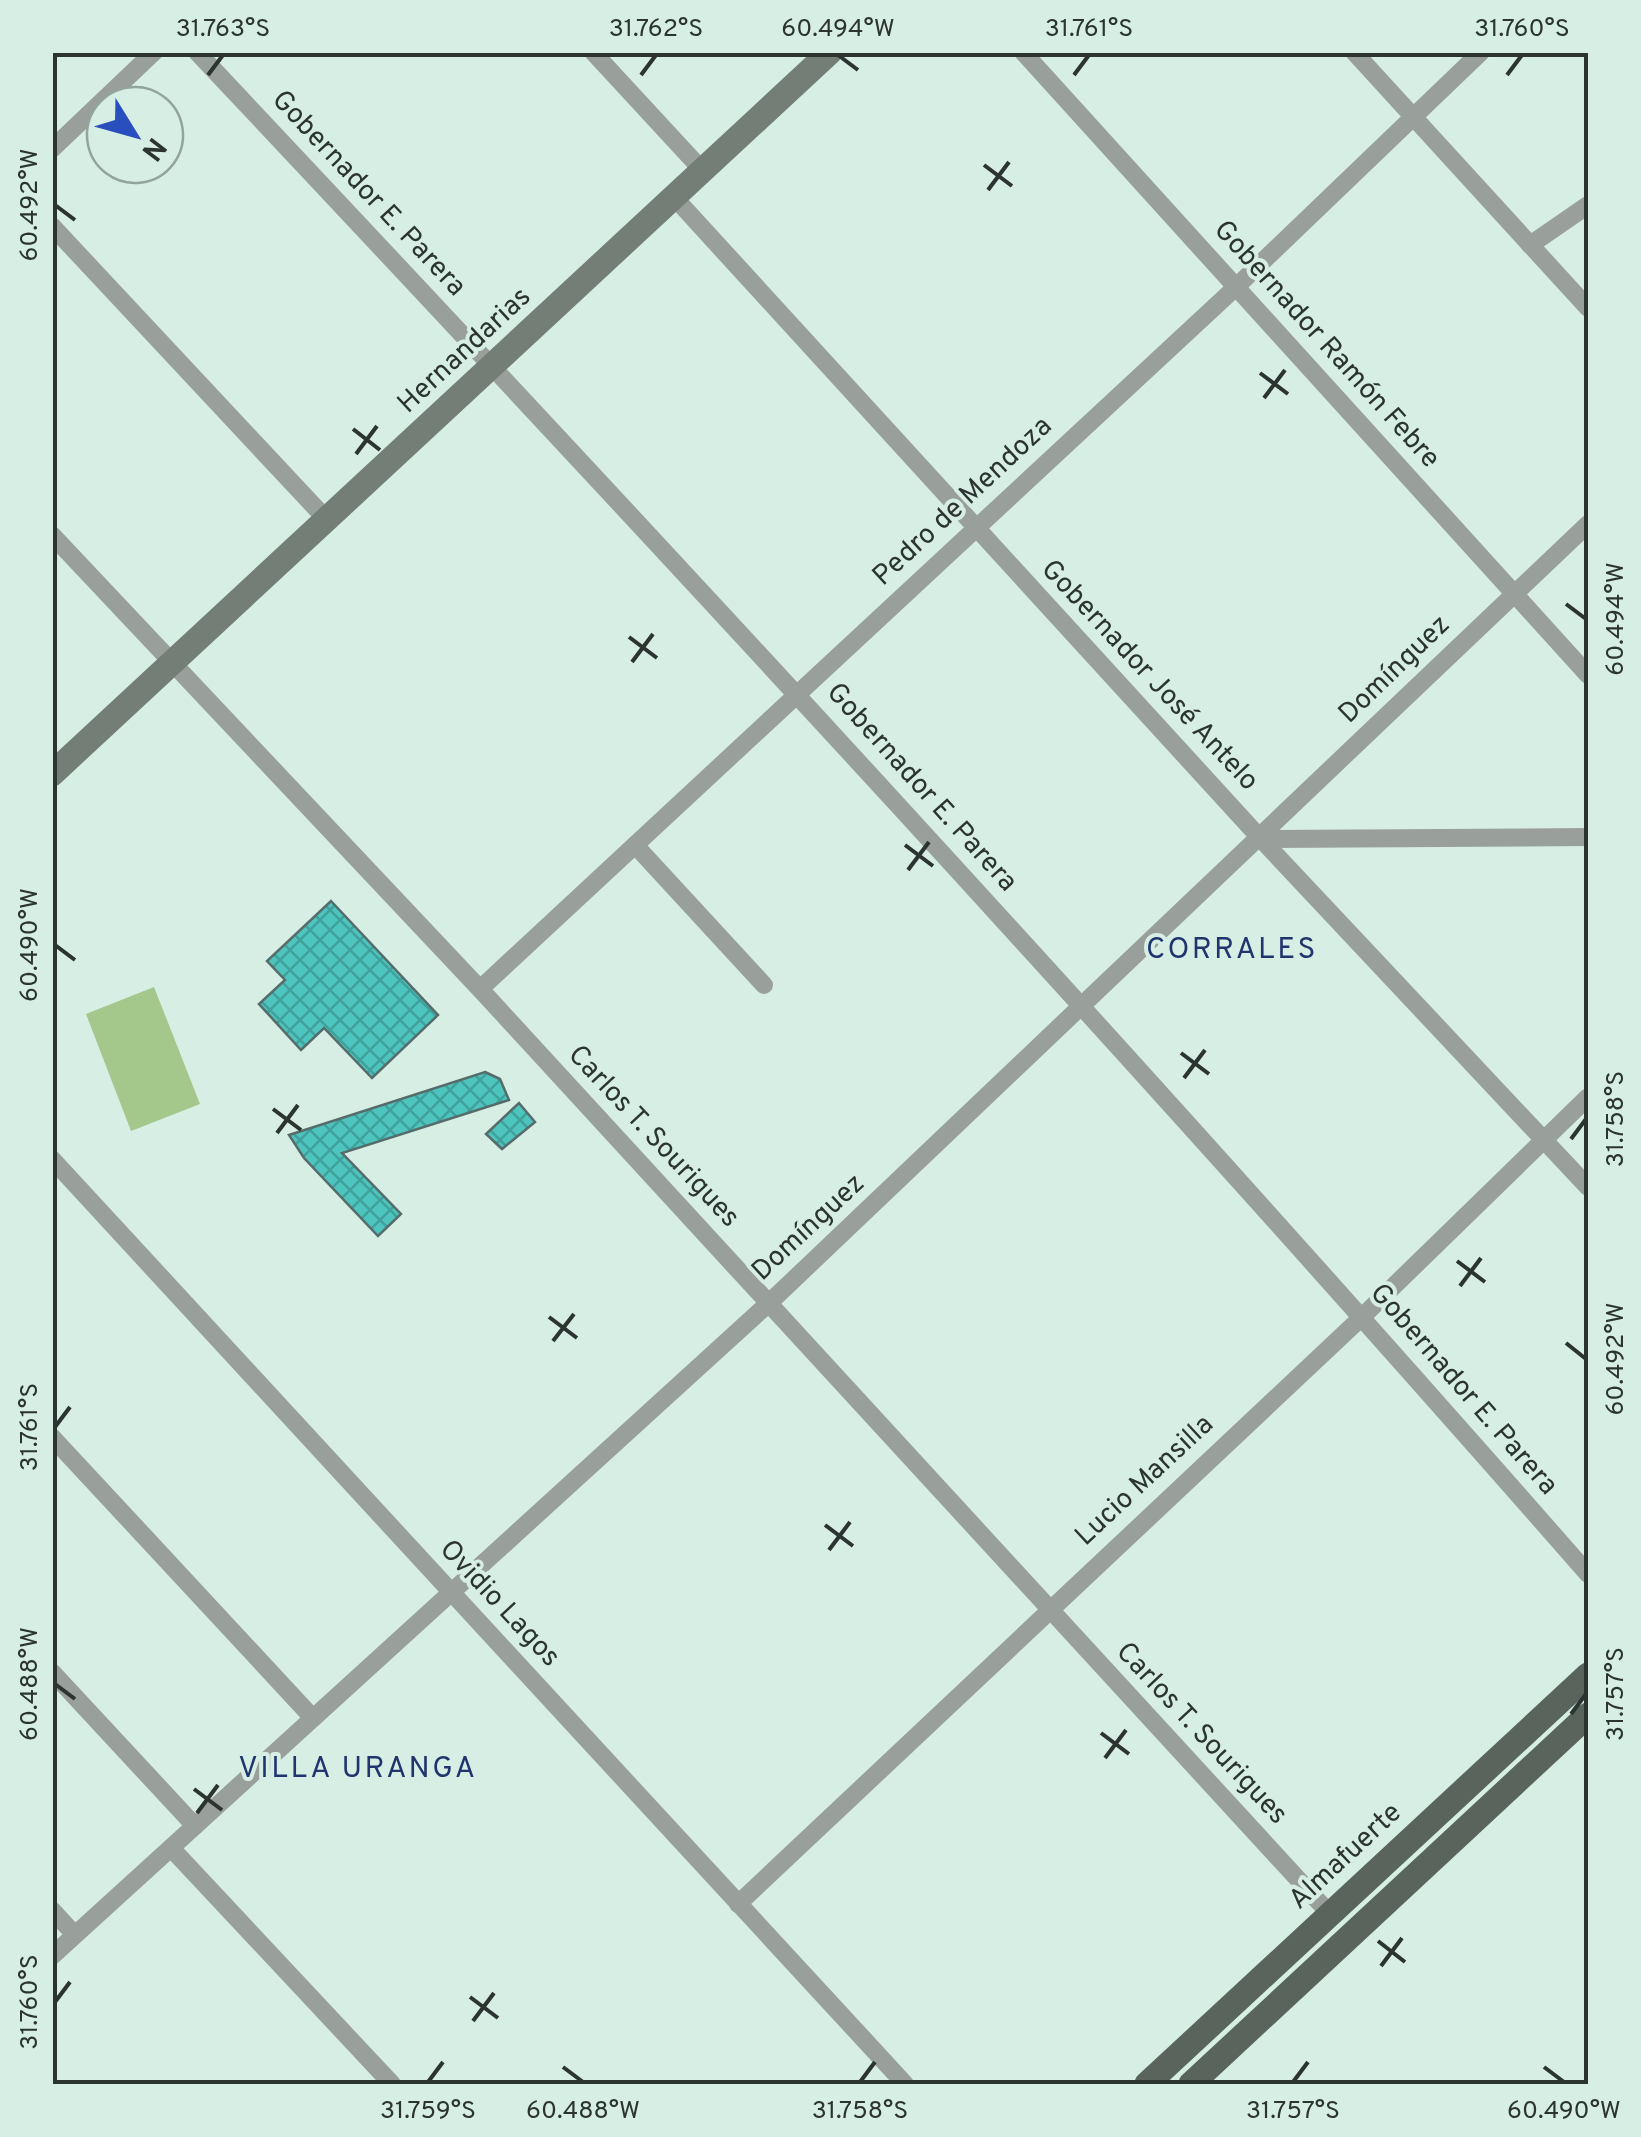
<svg xmlns="http://www.w3.org/2000/svg" width="1641" height="2137" font-family="Overpass,sans-serif">
<style>
.garden{fill:#a4c88c}
.building{fill:url(#building-cross-hatch);stroke:#566c6a;stroke-width:2.5}
.lines{fill:none;stroke-linecap:round;stroke-linejoin:round}
.street{stroke:#99a09b;stroke-width:18}
.secondary{stroke:#737e76;stroke-width:25}
.primary{stroke:#59655c;stroke-width:25}
.ticks{fill:none;stroke:#2b3430;stroke-width:4}
.labels{text-anchor:middle;dominant-baseline:central;stroke-width:8;stroke-linejoin:round;paint-order:stroke}
.street-label{font-size:28px;fill:#2b3430;stroke:#d7eee5}
.neighbourhood-label{font-size:30px;letter-spacing:2.5px;fill:#20356d;stroke:#d7eee5}
.neatline{fill:none;stroke:#2b3430;stroke-width:4}
.ticks-label{font-size:25px;text-anchor:middle;fill:#2b3430}
</style>
<defs>
<pattern id="building-cross-hatch" width="8" height="8" patternUnits="userSpaceOnUse" patternTransform="scale(2.5)"><rect width="8" height="8" fill="#4dc4be"/><path d="M0 0l8 8M0 8l8-8" fill="none" stroke="#40a09b"/></pattern>
</defs>
<rect width="100%" height="100%" fill="#d7eee5"/>
<!-- garden -->
<path class="garden" d="M154,987L200,1104L131,1131L86,1014Z"/>
<!-- building -->
<g class="building">
<path d="M331,901L438,1015L372,1078L324,1028L301,1050L259,1004L285,980L267,961Z"/>
<path d="M485,1072L500,1079L509,1100L342,1153L401,1214L378,1236L304,1158L289,1135Z"/>
<path d="M519,1103L535,1122L502,1149L486,1134Z"/>
</g>
<g class="lines">
<!-- street -->
<g class="street">
<path d="M197,52C669,553 1135,1057 1588,1574"/>
<path d="M593,52L702,170"/>
<path d="M1023,52L1588,675"/>
<path d="M1354,52L1588,308"/>
<path d="M52,149L154,52"/>
<path d="M674,197L1261,839L1588,1187"/>
<path d="M52,226L327,520"/>
<path d="M1530,245L1588,205"/>
<path d="M52,535L480,989L1330,1914"/>
<path d="M1261,839L1588,837"/>
<path d="M635,845L764,985"/>
<path d="M480,989L1236,287L1481,52"/>
<path d="M52,1159L905,2084"/>
<path d="M52,1437L313,1718"/>
<path d="M52,1672L195,1826"/>
<path d="M171,1848L392,2084"/>
<path d="M738,1904L1363,1316L1588,1097"/>
<path d="M52,1910L75,1935"/>
<path d="M52,1956L769,1303L1588,524"/>
</g>
<!-- secondary -->
<path class="secondary" d="M52,774L830,52"/>
<!-- primary -->
<g class="primary">
<path d="M1147,2084L1588,1675"/>
<path d="M1191,2084L1588,1715"/>
</g>
</g>
<!-- ticks -->
<path class="ticks" d="M838,55L858,70M208,75L223,55M641,75L656,55M1074,75L1089,55M1507,75L1522,55M984,165L1012,186M988,190L1009,162M55,205L75,220M1260,373L1288,394M1264,398L1285,370M353,429L380,450M356,454L377,426M1566,604L1586,619M629,637L657,658M632,662L653,634M905,845L933,866M908,870L929,842M55,945L75,960M1181,1053L1209,1074M1184,1078L1205,1050M273,1109L301,1130M277,1133L298,1105M1571,1139L1586,1119M1457,1261L1485,1282M1460,1286L1481,1258M549,1317L577,1338M553,1341L574,1314M1566,1343L1586,1359M55,1427L70,1407M825,1525L853,1546M829,1550L850,1522M55,1684L75,1699M1571,1714L1586,1694M1101,1733L1129,1754M1105,1758L1126,1730M194,1789L222,1810M197,1813L218,1785M1378,1941L1405,1962M1381,1966L1402,1938M470,1997L498,2018M55,2002L70,1982M473,2021L494,1993M563,2067L583,2082M1544,2067L1564,2082M428,2082L443,2062M860,2082L875,2062M1293,2082L1308,2062"/>
<g class="labels">
<!-- street labels -->
<g class="street-label">
<text transform="translate(368 194) rotate(47)">Gobernador E. Parera</text>
<text transform="translate(1326 345) rotate(48)">Gobernador Ramón Febre</text>
<text transform="translate(465 351) rotate(-43)">Hernandarias</text>
<text transform="translate(963 502) rotate(-43)">Pedro de Mendoza</text>
<text transform="translate(1395 670) rotate(-44)">Domínguez</text>
<text transform="translate(1149 676) rotate(47)">Gobernador José Antelo</text>
<text transform="translate(921 788) rotate(48)">Gobernador E. Parera</text>
<text transform="translate(653 1137) rotate(47)">Carlos T. Sourigues</text>
<text transform="translate(809 1228) rotate(-43)">Domínguez</text>
<text transform="translate(1463 1390) rotate(49)">Gobernador E. Parera</text>
<text transform="translate(1145 1481) rotate(-43)">Lucio Mansilla</text>
<text transform="translate(499 1604) rotate(47)">Ovidio Lagos</text>
<text transform="translate(1201 1734) rotate(47)">Carlos T. Sourigues</text>
<text transform="translate(1346 1857) rotate(-43)">Almafuerte</text>
</g>
<!-- neighbourhood labels -->
<g class="neighbourhood-label">
<text x="1232" y="950">CORRALES</text>
<text x="358" y="1769">VILLA URANGA</text>
</g>
</g>
<!-- border -->
<rect width="1641" height="2137" fill="none" stroke="#d7eee5" stroke-width="110"/>
<!-- north arrow -->
<g transform="translate(135 135) rotate(127)"><circle r="48" fill="#d7eee5" stroke="#92a49d" stroke-width="2.5"/>
<path d="M0-8L18 38L0 25L-18 38Z" fill="#294ebd"/>
<text y="-15" font-size="28" font-weight="bold" text-anchor="middle" fill="#2b3430">N</text>
</g>
<rect x="55" y="55" width="1531" height="2027" class="neatline"/>
<g class="ticks-label">
<text x="223" y="36">31.763°S</text>
<text x="656" y="36">31.762°S</text>
<text x="838" y="36">60.494°W</text>
<text x="1089" y="36">31.761°S</text>
<text x="1522" y="36">31.760°S</text>
<text transform="translate(28 205) rotate(-90)" y="9">60.492°W</text>
<text transform="translate(1614 619) rotate(-90)" y="9">60.494°W</text>
<text transform="translate(28 945) rotate(-90)" y="9">60.490°W</text>
<text transform="translate(1614 1119) rotate(-90)" y="9">31.758°S</text>
<text transform="translate(1614 1359) rotate(-90)" y="9">60.492°W</text>
<text transform="translate(28 1427) rotate(-90)" y="9">31.761°S</text>
<text transform="translate(28 1684) rotate(-90)" y="9">60.488°W</text>
<text transform="translate(1614 1694) rotate(-90)" y="9">31.757°S</text>
<text transform="translate(28 2002) rotate(-90)" y="9">31.760°S</text>
<text x="428" y="2118">31.759°S</text>
<text x="583" y="2118">60.488°W</text>
<text x="860" y="2118">31.758°S</text>
<text x="1293" y="2118">31.757°S</text>
<text x="1564" y="2118">60.490°W</text>
</g>
</svg>
